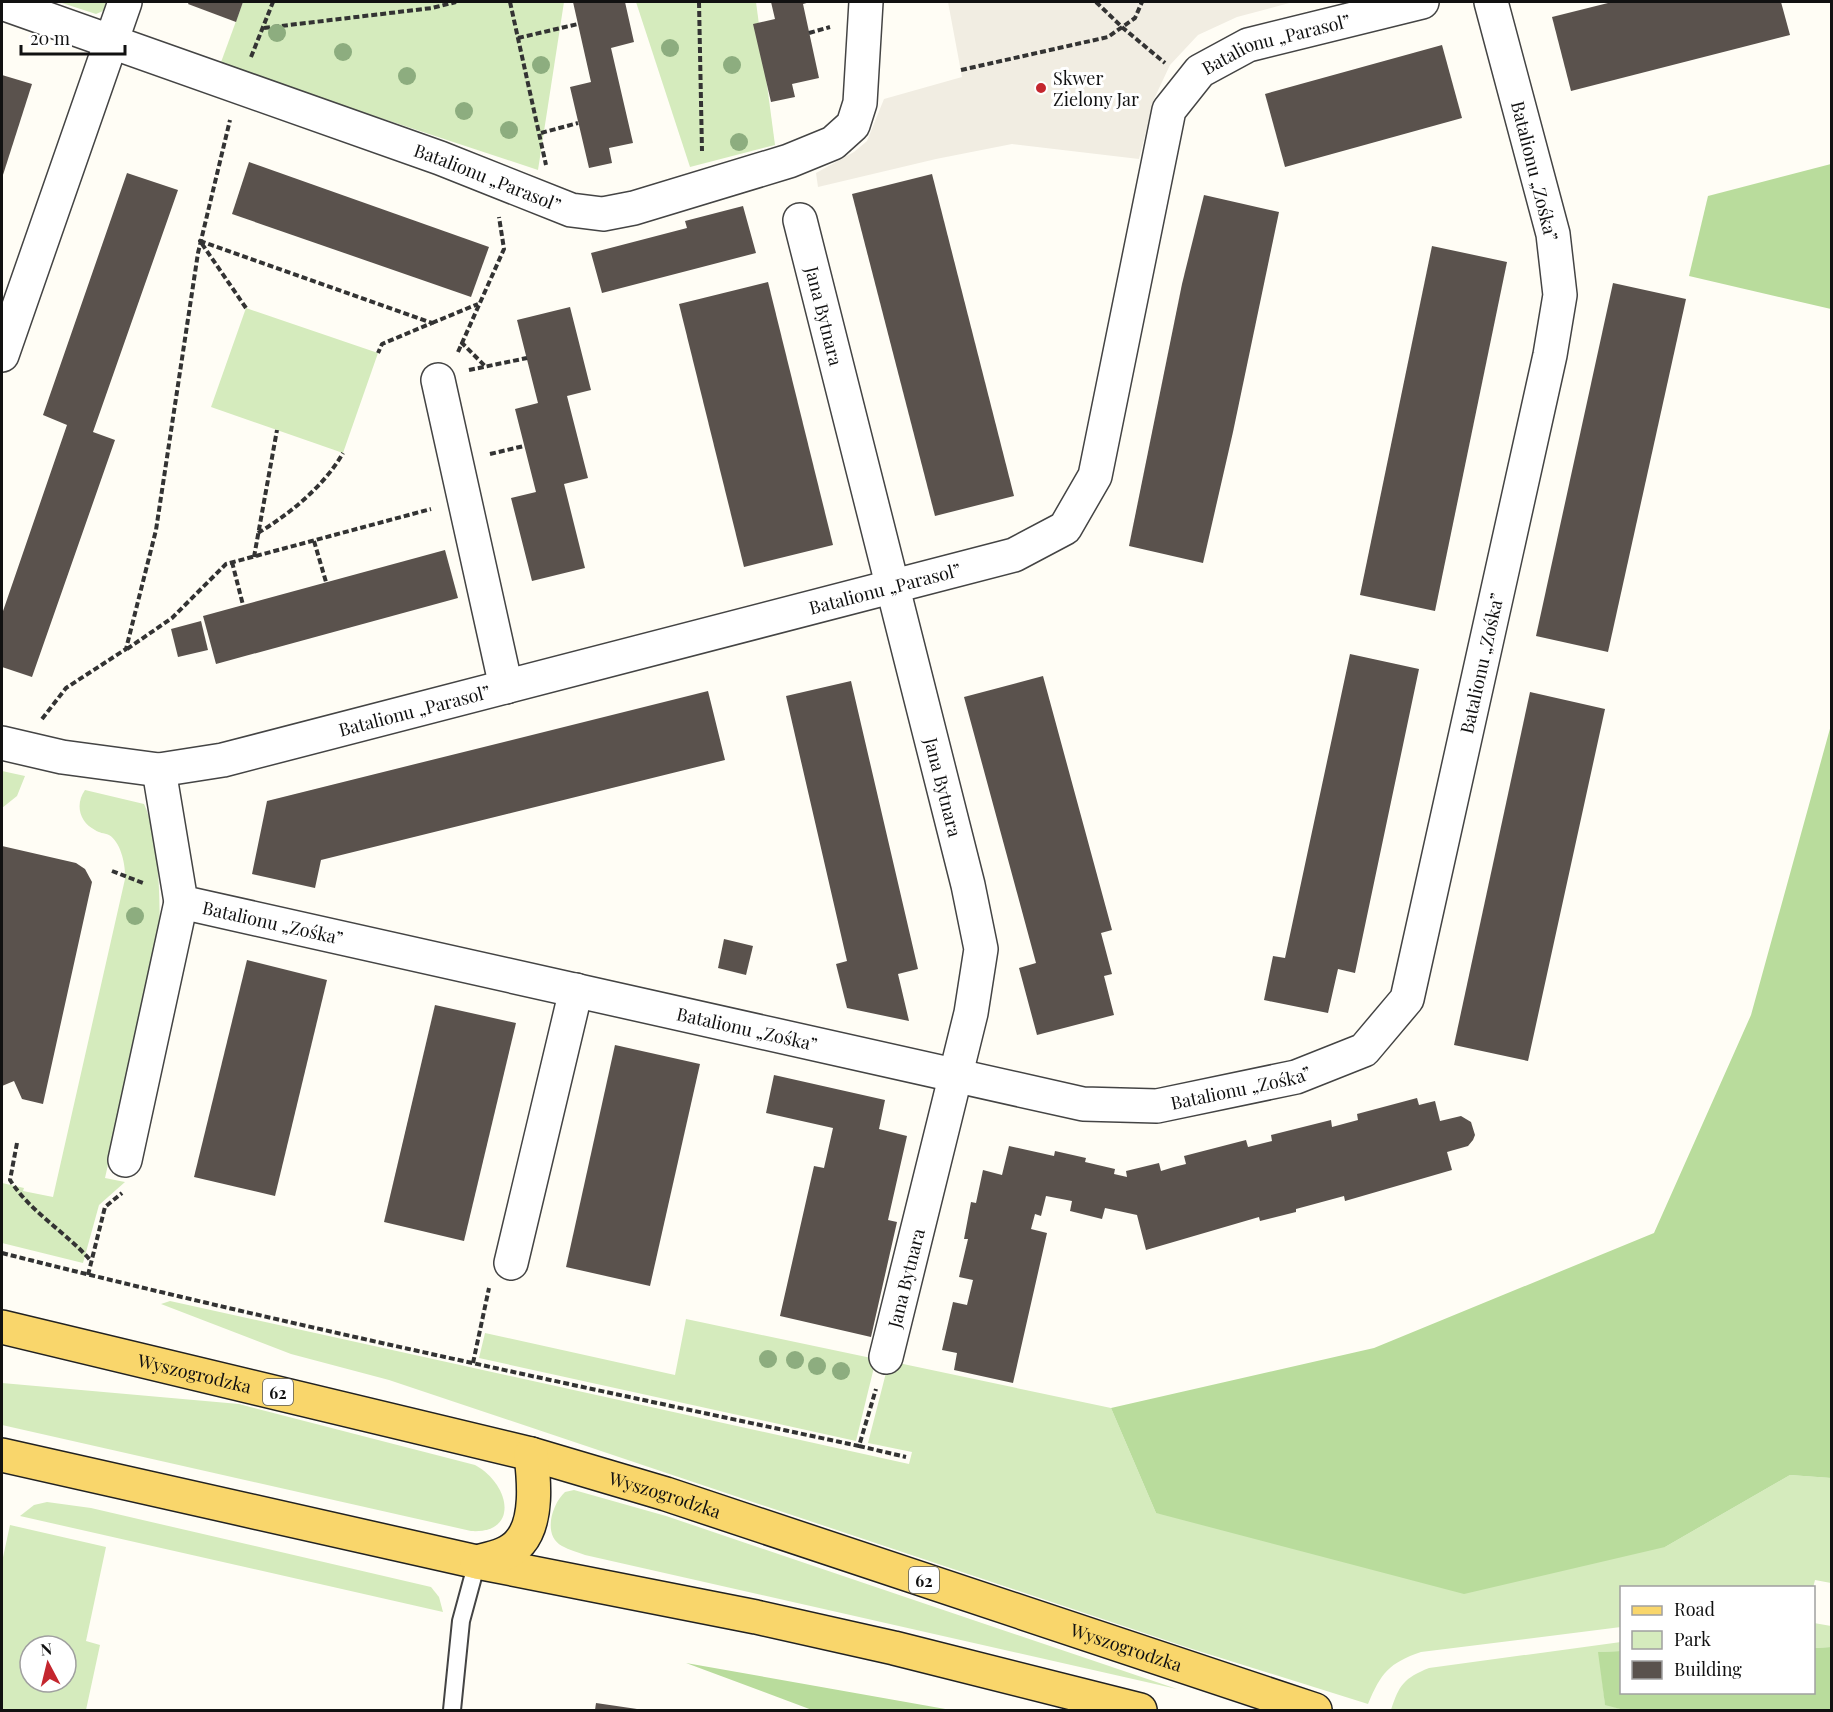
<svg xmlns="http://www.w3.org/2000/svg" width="1833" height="1712" font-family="'Playfair Display',serif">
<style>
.green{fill:#d5ebbd;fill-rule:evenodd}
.forest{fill:#b9dc9c}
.plaza{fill:#f1ede2}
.building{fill:#5a524d}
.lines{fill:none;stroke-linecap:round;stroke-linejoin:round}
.lane-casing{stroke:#444;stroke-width:20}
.street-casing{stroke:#444;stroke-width:36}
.primary-casing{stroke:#222;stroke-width:36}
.path{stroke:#333;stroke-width:4;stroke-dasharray:6 3;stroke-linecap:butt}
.lane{stroke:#fff;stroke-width:16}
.street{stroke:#fff;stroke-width:33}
.primary{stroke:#f9d66b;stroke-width:33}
.tree{fill:#8dad7f}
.poi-dot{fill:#c4262e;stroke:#fff;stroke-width:2}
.labels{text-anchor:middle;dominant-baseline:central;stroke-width:6;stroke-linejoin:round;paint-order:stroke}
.shield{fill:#fff;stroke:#585858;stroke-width:1.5}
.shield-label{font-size:16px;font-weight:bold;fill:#111}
.street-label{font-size:18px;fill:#111;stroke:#fff}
.poi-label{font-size:18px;fill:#111;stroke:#fff;text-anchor:start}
</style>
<rect width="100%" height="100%" fill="#fffdf5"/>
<!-- green -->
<g class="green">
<path d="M59,2H106L103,11L96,14Z"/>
<path d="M243,2H564L538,170L220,65Z"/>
<path d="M636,2H756L775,145L690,167Z"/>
<path d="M246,308L378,353L343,453L211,407Z"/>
<path d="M2,771L25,776L17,796L2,808Z"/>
<path d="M85,790L144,804C159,836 161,904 159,939L105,1178L125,1182L99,1205L83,1263L2,1243V1183L24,1188L23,1191L53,1197L125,879C126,866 121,842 109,835C104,833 99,833 95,830C79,822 75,804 85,790Z"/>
<path d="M170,1301L909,1464L912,1452L868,1443L889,1361L1111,1408L1156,1513L1665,1547L1790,1475L1831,1478V1583L1815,1580L1813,1588H1622L1621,1627L1421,1652C1389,1663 1381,1673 1368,1704L1189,1648L389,1380L291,1354L161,1304Z"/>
<path d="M686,1319L876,1359L856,1441L479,1358L485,1333L675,1375Z"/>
<path d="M2,1383L239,1404L475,1465C510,1484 520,1534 471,1531L2,1425Z"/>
<path d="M574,1490L666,1516L1177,1689L585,1555C578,1552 569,1550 562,1546C542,1535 552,1504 565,1492Z"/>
<path d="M47,1502L91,1508L431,1587L439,1597L443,1612L20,1516L34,1505Z"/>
<path d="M10,1525L106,1547L86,1641L100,1645L86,1710H2V1562ZM30,1646H66V1682H30Z"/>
<path d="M1814,1623L1831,1626V1647L1814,1648Z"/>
<path d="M1621,1642V1651L1599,1652L1605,1704L1624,1710H1391C1399,1685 1404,1678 1429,1668Z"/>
</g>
<!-- forest -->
<g class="forest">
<path d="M1831,164V309L1689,276L1708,196Z"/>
<path d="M1831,725V1478L1790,1475L1665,1547L1464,1594L1156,1513L1111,1408L1374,1348L1654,1233L1751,1015Z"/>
<path d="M1831,1647V1710H1624L1605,1705L1598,1652L1621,1651L1622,1692H1814V1648Z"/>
<path d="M686,1663L951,1710H812Z"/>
</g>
<!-- plaza -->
<path class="plaza" d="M948,2H1293L1237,17L1198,35L1170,65L1154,99L1139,159L1012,144L936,159L818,187L816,173L854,152L867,141L884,99L962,77Z"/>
<!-- building -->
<g class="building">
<path d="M189,2H243L236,22L188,4Z"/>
<path d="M573,2H625L634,42L611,48L633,143L609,148L612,163L589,168L570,87L591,82Z"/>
<path d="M771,2H810L803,4L819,78L792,84L795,97L771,102L753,24L775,19Z"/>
<path d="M1612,2H1781L1790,35L1571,91L1552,17Z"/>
<path d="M1442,45L1462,118L1285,167L1265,94Z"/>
<path d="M2,75L32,84L2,178Z"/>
<path d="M249,162L489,247L471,297L232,214Z"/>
<path d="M127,173L178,190L93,432L115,440L32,677L2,667V614L67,425L43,415Z"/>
<path d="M932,174L1014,496L935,516L852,194Z"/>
<path d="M1204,195L1279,212L1233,432L1203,563L1129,546L1182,284Z"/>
<path d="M743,206L756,253L602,293L591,253L687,228L685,221Z"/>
<path d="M1432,246L1507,262L1435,611L1360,595Z"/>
<path d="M768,282L833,545L744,567L679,304Z"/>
<path d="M1613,283L1686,299L1608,652L1536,636Z"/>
<path d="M570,307L591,390L567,396L588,478L564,484L585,568L532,581L511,498L536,492L515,409L538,403L517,320Z"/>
<path d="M445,550L458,598L216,664L203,616Z"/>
<path d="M201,621L208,650L178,657L171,629Z"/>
<path d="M1350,654L1419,669L1355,973L1338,969L1328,1013L1264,1000L1273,956L1285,958Z"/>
<path d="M1043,676L1112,930L1101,933L1112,974L1104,976L1114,1015L1037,1035L1019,968L1036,963L964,697Z"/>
<path d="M851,681L918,969L898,974L909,1021L847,1008L836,964L847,961L786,696Z"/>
<path d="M708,691L725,760L321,860L315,888L252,874L267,801Z"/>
<path d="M1530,692L1605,709L1528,1061L1454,1045Z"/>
<path d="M2,846L76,863L85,869L92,882L43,1104L22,1099L14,1081L2,1086Z"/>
<path d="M724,939L753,946L746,975L718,968Z"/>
<path d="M247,960L327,980L275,1196L194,1177Z"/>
<path d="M435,1005L516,1023L464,1241L384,1222Z"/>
<path d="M615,1045L700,1064L650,1286L566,1267Z"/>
<path d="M774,1075L885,1100L879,1129L907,1136L888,1220L897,1222L871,1337L780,1316L814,1166L824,1168L833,1128L766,1113Z"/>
<path d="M1417,1098L1419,1105L1435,1101L1440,1121L1461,1116L1471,1122L1475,1135L1473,1140L1468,1146L1447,1152L1452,1170L1345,1201L1344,1196L1296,1209V1212L1260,1221L1259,1217L1146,1250L1137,1215L1105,1208L1102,1219L1070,1211L1072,1201L1046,1196L1041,1216L1035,1214L1031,1229L1047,1233L1013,1383L954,1370L957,1353L942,1350L953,1302L967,1305L973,1280L959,1277L968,1239H964L971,1202L976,1203L983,1170L1002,1175L1009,1146L1054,1156L1055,1151L1086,1158L1085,1162L1115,1169L1114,1174L1127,1177L1126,1171L1159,1163L1161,1171L1174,1167L1186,1164L1184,1156L1246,1140L1248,1147L1272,1141L1271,1135L1331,1120L1332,1127L1358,1120L1357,1114Z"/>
<path d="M596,1703L637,1709V1710H595Z"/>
</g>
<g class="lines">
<!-- lane casing -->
<g class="lane-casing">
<path id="lane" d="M452,1710L461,1621L477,1562"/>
</g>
<!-- street casing -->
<g class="street-casing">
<g id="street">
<path id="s1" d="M2,3L440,158L571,210L603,214L634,208L789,161L833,143L853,125L860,103L866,2"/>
<path id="s2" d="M800,220L968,885L981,949L971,1013L886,1357"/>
<path d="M2,355L125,2"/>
<path d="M438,380L506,687"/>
<path id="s3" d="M2,743L62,757L159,770L223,760L1014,555L1065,528L1095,476L1169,110L1200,71L1248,45L1422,2"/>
<path id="s4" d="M159,770L181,902L1083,1104L1157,1106L1296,1077L1364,1050L1407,999L1550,355L1560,295L1553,234L1491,2"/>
<path d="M125,1160L181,902"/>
<path d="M511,1263L576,990"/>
</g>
</g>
<!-- primary casing -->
<g class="primary-casing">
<g id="primary">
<path id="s5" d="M2,1327L531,1454L666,1494L1315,1710"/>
<path d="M2,1455L477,1562L756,1617L894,1648L1140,1710"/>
<path d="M477,1562C492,1558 510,1555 520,1542C538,1521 534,1480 531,1454"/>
</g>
</g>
<!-- path -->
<g class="path">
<path d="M510,2L546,165"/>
<path d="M699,2L702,151"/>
<path d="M1096,2L1123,28L1165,63"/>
<path d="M264,28L432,8L456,2"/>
<path d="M809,33L830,27"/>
<path d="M518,38L578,24"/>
<path d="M251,57L273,2"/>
<path d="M961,70L1108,37L1135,18L1142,2"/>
<path d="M541,133L578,123"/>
<path d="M246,308L200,241L432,323L382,344L378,353"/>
<path d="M432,323L478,304"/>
<path d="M461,342L486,367"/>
<path d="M458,352L504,249L499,217"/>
<path d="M469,370L527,358"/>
<path d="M490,454L524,446"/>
<path d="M258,533C290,514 325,485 343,453"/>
<path d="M314,541L326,582"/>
<path d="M254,557L277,430"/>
<path d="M232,562L243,605"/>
<path d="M127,649L172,618L226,564L431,509"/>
<path d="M42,719L66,688L126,649L156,530L198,253L230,120"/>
<path d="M112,871L143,883"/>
<path d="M17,1143L10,1180C31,1213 66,1232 91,1261"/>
<path d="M2,1253C286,1325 573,1385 859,1446L876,1389"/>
<path d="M88,1275L105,1207L122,1193"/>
<path d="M473,1363L489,1288"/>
<path d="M859,1446L906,1457"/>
</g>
<!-- lane -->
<use href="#lane" class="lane"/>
<!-- street -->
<use href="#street" class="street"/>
<!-- primary -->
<use href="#primary" class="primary"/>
</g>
<!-- trees -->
<g class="tree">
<circle cx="277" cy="33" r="9"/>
<circle cx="670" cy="48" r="9"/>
<circle cx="343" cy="52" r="9"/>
<circle cx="541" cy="65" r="9"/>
<circle cx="732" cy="65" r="9"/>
<circle cx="407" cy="76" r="9"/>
<circle cx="464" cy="111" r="9"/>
<circle cx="509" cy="130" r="9"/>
<circle cx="739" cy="142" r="9"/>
<circle cx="135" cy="916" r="9"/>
<circle cx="768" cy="1359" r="9"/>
<circle cx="795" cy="1360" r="9"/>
<circle cx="817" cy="1366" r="9"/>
<circle cx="841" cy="1371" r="9"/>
</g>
<!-- markers -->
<circle class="poi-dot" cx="1041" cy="88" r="6"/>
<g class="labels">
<!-- shield labels -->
<g class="shield">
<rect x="263" y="1379" width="30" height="26" rx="4.5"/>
<rect x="909" y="1567" width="30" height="26" rx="4.5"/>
</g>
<g class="shield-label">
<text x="278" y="1392">62</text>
<text x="924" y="1580">62</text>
</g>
<!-- street labels -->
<g class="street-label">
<text stroke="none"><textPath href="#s3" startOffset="1664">Batalionu „Parasol”</textPath></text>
<text transform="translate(1535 171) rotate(76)">Batalionu „Zośka”</text>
<text stroke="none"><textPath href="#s1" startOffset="516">Batalionu „Parasol”</textPath></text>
<text stroke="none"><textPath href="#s2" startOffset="99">Jana Bytnara</textPath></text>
<text stroke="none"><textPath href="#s3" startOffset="908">Batalionu „Parasol”</textPath></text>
<text stroke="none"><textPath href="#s4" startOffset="1758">Batalionu „Zośka”</textPath></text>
<text stroke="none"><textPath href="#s3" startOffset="422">Batalionu „Parasol”</textPath></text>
<text stroke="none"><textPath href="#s2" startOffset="585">Jana Bytnara</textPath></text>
<text stroke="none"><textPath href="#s4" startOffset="228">Batalionu „Zośka”</textPath></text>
<text stroke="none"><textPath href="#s4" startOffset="714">Batalionu „Zośka”</textPath></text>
<text stroke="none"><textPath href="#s4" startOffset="1218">Batalionu „Zośka”</textPath></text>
<text transform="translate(906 1278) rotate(-76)">Jana Bytnara</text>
<text stroke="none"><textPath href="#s5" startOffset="198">Wyszogrodzka</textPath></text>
<text stroke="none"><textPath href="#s5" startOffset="684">Wyszogrodzka</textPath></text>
<text stroke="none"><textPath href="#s5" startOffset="1170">Wyszogrodzka</textPath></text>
</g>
<!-- poi labels -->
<g class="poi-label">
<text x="1053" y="78">Skwer<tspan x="1053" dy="21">Zielony Jar</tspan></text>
</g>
</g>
<!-- border -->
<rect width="1833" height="1712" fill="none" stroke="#111111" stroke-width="6"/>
<!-- legend -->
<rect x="1620" y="1586" width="195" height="108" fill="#ffffff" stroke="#a0a0a0" stroke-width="1.5"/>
<rect x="1632" y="1606" width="30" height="9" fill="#f9d66b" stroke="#a0a0a0" stroke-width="1.5"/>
<text x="1674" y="1616" font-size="18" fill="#111111">Road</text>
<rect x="1632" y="1631" width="30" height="18" fill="#d5ebbd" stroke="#a0a0a0" stroke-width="1.5"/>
<text x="1674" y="1646" font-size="18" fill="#111111">Park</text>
<rect x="1632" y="1661" width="30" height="18" fill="#5a524d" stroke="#a0a0a0" stroke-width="1.5"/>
<text x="1674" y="1676" font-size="18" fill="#111111">Building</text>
<!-- north arrow -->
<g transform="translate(48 1664) rotate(353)"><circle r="28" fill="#ffffff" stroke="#a0a0a0" stroke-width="1.5"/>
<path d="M0-4.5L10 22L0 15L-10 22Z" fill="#c4262e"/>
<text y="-9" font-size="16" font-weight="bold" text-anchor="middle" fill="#111111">N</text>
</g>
<!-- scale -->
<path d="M21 45v9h104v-9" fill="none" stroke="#111111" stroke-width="3"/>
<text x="30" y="45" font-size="18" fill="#111111" stroke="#ffffff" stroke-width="4.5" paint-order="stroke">20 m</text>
</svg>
